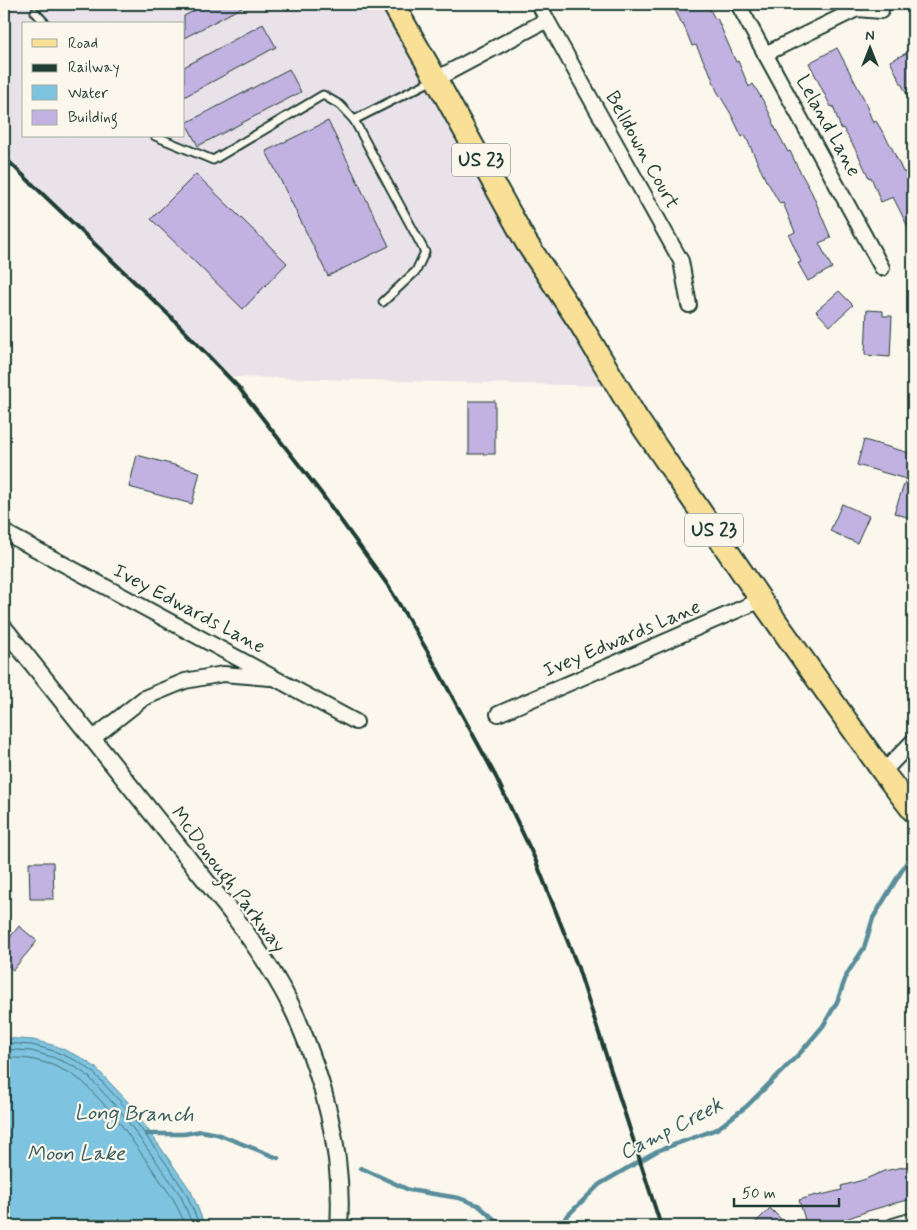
<svg xmlns="http://www.w3.org/2000/svg" width="917" height="1230" font-family="Mynerve,sans-serif">
<style>
.built{fill:#eae2e9;fill-rule:evenodd}
.water{fill:#7ec3df;stroke:#588d9b}
.lines{fill:none;stroke-linecap:round;stroke-linejoin:round}
.shore{stroke:#457378;stroke-width:1}
.stream{stroke:#588d9b;stroke-width:4.5}
.building{fill:#c2b2e2;stroke:#1f3d34}
.service-casing{stroke:#1f3d34;stroke-width:11}
.minor-casing{stroke:#1f3d34;stroke-width:18}
.tertiary-casing{stroke:#1f3d34;stroke-width:20}
.primary-casing{stroke:#1f3d34;stroke-width:25}
.service{stroke:#fbf7ec;stroke-width:7}
.minor{stroke:#fbf7ec;stroke-width:14}
.tertiary{stroke:#fbf7ec;stroke-width:16}
.primary{stroke:#f9e096;stroke-width:21}
.rail{stroke:#1f3d34;stroke-width:4}
.labels{text-anchor:middle;dominant-baseline:central;stroke-width:4.5;stroke-linejoin:round;paint-order:stroke}
.shield{fill:#fbf7ec;stroke:#61756b;stroke-width:1}
.shield-label{font-size:19px;font-weight:bold;fill:#1f3d34}
.street-label{font-size:20px;fill:#1f3d34;stroke:#fbf7ec}
.water-label{font-size:21px;font-style:italic;fill:#375e5f;stroke:#fbf7ec}
</style>
<rect width="100%" height="100%" fill="#fbf7ec"/>
<filter id="ink" filterUnits="userSpaceOnUse"><feTurbulence type="fractalNoise" baseFrequency=".02" numOctaves="2"/><feDisplacementMap in="SourceGraphic" scale="10" xChannelSelector="R" yChannelSelector="G"/><feConvolveMatrix kernelMatrix="1 2 1 2 8 2 1 2 1" color-interpolation-filters="sRGB"/></filter>
<g filter="url(#ink)">
<!-- built -->
<path class="built" d="M4,4H388L609,386L233,377L4,157ZM24,24H184V136H24Z"/>
<!-- water -->
<path class="water" d="M4,1038L33,1040L56,1046L80,1057L95,1067L130,1104L191,1191L205,1226H4Z"/>
<g class="lines">
<!-- shore -->
<g class="shore">
<path d="M4,1043L32,1045L54,1051L77,1061L92,1071L126,1108L167,1165L186,1193L200,1226"/>
<path d="M4,1049L31,1051L52,1057L74,1066L88,1076L121,1112L181,1196L193,1226"/>
<path d="M4,1057L30,1059L50,1064L70,1073L83,1082L115,1116L174,1200L186,1226"/>
</g>
<!-- stream -->
<g class="stream">
<path d="M146,1134H184L201,1131L217,1134L278,1158"/>
<path d="M361,1168L409,1190L459,1198L478,1205L502,1226"/>
<path d="M563,1226L565,1218L600,1184L657,1151L717,1129L747,1106L801,1052L823,1026L837,1002L847,974L864,948L873,918L913,852"/>
</g>
</g>
<!-- building -->
<g class="building">
<path d="M207,4H248L184,38V16Z"/>
<path d="M672,4H707L715,19L717,18L736,62L738,61L749,87L753,84L765,104L773,121L772,122L788,152L790,151L797,166L812,193L831,238L819,243L832,268L808,281L798,263L801,262L789,235L795,232L783,203L780,204L767,181H766L745,135L742,137L731,114L717,91L708,68H707L696,45L692,46L683,23L682,24Z"/>
<path d="M263,24L276,47L184,97V67Z"/>
<path d="M837,48L864,99L873,123L876,121L891,146L903,172H905L913,193V237L893,197L881,202L871,177L869,178L858,154L843,128L841,129L833,106L831,107L809,63Z"/>
<path d="M913,50V107L890,61Z"/>
<path d="M289,69L301,92L198,146L186,123Z"/>
<path d="M328,121L389,246L328,276L266,151Z"/>
<path d="M196,174L287,263L243,309L151,219Z"/>
<path d="M839,291L853,305L830,326L816,311Z"/>
<path d="M867,310L883,311V316H892L890,357L865,355Z"/>
<rect x="469" y="401" width="26" height="53"/>
<path d="M864,440L913,454V519L894,513L906,479L857,465Z"/>
<path d="M137,455L200,472L192,504L129,487Z"/>
<path d="M842,504L869,516L857,543L830,531Z"/>
<path d="M29,862H53L54,899H30Z"/>
<path d="M19,926L37,941L13,970L4,962V945Z"/>
<path d="M913,1165V1195L909,1196V1200L895,1203L868,1211L846,1219L825,1225L826,1226H807L799,1200L816,1195L817,1196L842,1190L841,1186L863,1180L884,1171Z"/>
<path d="M770,1208L788,1226H752Z"/>
</g>
<g class="lines">
<!-- service casing -->
<g class="service-casing">
<g id="service">
<path d="M35,12L46,24"/>
<path d="M354,120L425,252L416,271L383,302"/>
<path d="M155,136L213,160L323,95L340,105L354,120L433,80"/>
</g>
</g>
<!-- minor casing -->
<g class="minor-casing">
<g id="minor">
<path d="M738,4L882,268"/>
<path d="M547,20L681,261L689,305"/>
<path d="M765,54L857,9L881,11"/>
<path d="M436,79L547,20L539,4"/>
<path d="M4,532L356,722"/>
<path d="M498,714L761,600"/>
<path d="M92,739L144,698L185,681L223,674L270,678"/>
<path d="M883,772L913,741"/>
<path d="M893,1226L913,1220"/>
</g>
</g>
<!-- tertiary casing -->
<g class="tertiary-casing">
<path id="tertiary" d="M4,628L234,916C257,948 280,981 296,1016C324,1081 344,1155 339,1226"/>
</g>
<!-- primary casing -->
<g class="primary-casing">
<path id="primary" d="M393,4L436,79L526,242L581,325L636,417L761,600L883,772L913,811"/>
</g>
<!-- service -->
<use href="#service" class="service"/>
<!-- minor -->
<use href="#minor" class="minor"/>
<!-- tertiary -->
<use href="#tertiary" class="tertiary"/>
<!-- primary -->
<use href="#primary" class="primary"/>
<!-- rail -->
<path class="rail" d="M4,157L171,317L239,388L321,493L387,584L428,652L496,777L535,859L577,965L661,1226"/>
</g>
</g>
<g class="labels">
<!-- shield labels -->
<g class="shield">
<rect x="452" y="143.5" width="58" height="33" rx="4"/>
<rect x="685" y="513.5" width="58" height="33" rx="4"/>
</g>
<g class="shield-label">
<text x="481" y="160">US 23</text>
<text x="714" y="530">US 23</text>
</g>
<!-- street labels -->
<g class="street-label">
<text transform="translate(828 126) rotate(61)">Leland Lane</text>
<text transform="translate(642 150) rotate(61)">Belldown Court</text>
<text transform="translate(189 609) rotate(28)">Ivey Edwards Lane</text>
<text transform="translate(622 639) rotate(-23)">Ivey Edwards Lane</text>
<text transform="translate(228 880) rotate(53)">McDonough Parkway</text>
</g>
<!-- water labels -->
<g class="water-label">
<text transform="translate(134 1114) rotate(1)">Long Branch</text>
<text transform="translate(671 1129) rotate(-27)">Camp Creek</text>
<text x="76" y="1154">Moon Lake</text>
</g>
</g>
<!-- margin -->
<rect width="917" height="1230" fill="none" stroke="#fbf7ec" stroke-width="20"/>
<rect x="10" y="10" width="897" height="1210" fill="none" stroke="#1f3d34" stroke-width="2" filter="url(#ink)"/>
<!-- legend -->
<rect x="22" y="22" width="162" height="115" fill="#fbf7ec" stroke="#a3ada2"/>
<rect x="32" y="39" width="25" height="8" fill="#f9e096" stroke="#a3ada2"/>
<text x="68" y="48" font-size="15" fill="#1f3d34">Road</text>
<rect x="32" y="64" width="25" height="8" fill="#1f3d34" stroke="#a3ada2"/>
<text x="68" y="72" font-size="15" fill="#1f3d34">Railway</text>
<rect x="32" y="85" width="25" height="15" fill="#7ec3df" stroke="#a3ada2"/>
<text x="68" y="98" font-size="15" fill="#1f3d34">Water</text>
<rect x="32" y="110" width="25" height="15" fill="#c2b2e2" stroke="#a3ada2"/>
<text x="68" y="122" font-size="15" fill="#1f3d34">Building</text>
<!-- north arrow -->
<g transform="translate(870 48)" stroke="#fbf7ec" stroke-width="4" paint-order="stroke">
<path d="M0-4L9 19L0 12L-9 19Z" fill="#1f3d34"/>
<text y="-8" font-size="14" font-weight="bold" text-anchor="middle" fill="#1f3d34">N</text>
</g>
<!-- scale -->
<path d="M734 1198v8h105v-8" fill="none" stroke="#1f3d34" stroke-width="2.5"/>
<text x="742" y="1198" font-size="15" fill="#1f3d34" stroke="#fbf7ec" stroke-width="4" paint-order="stroke">50 m</text>
</svg>
